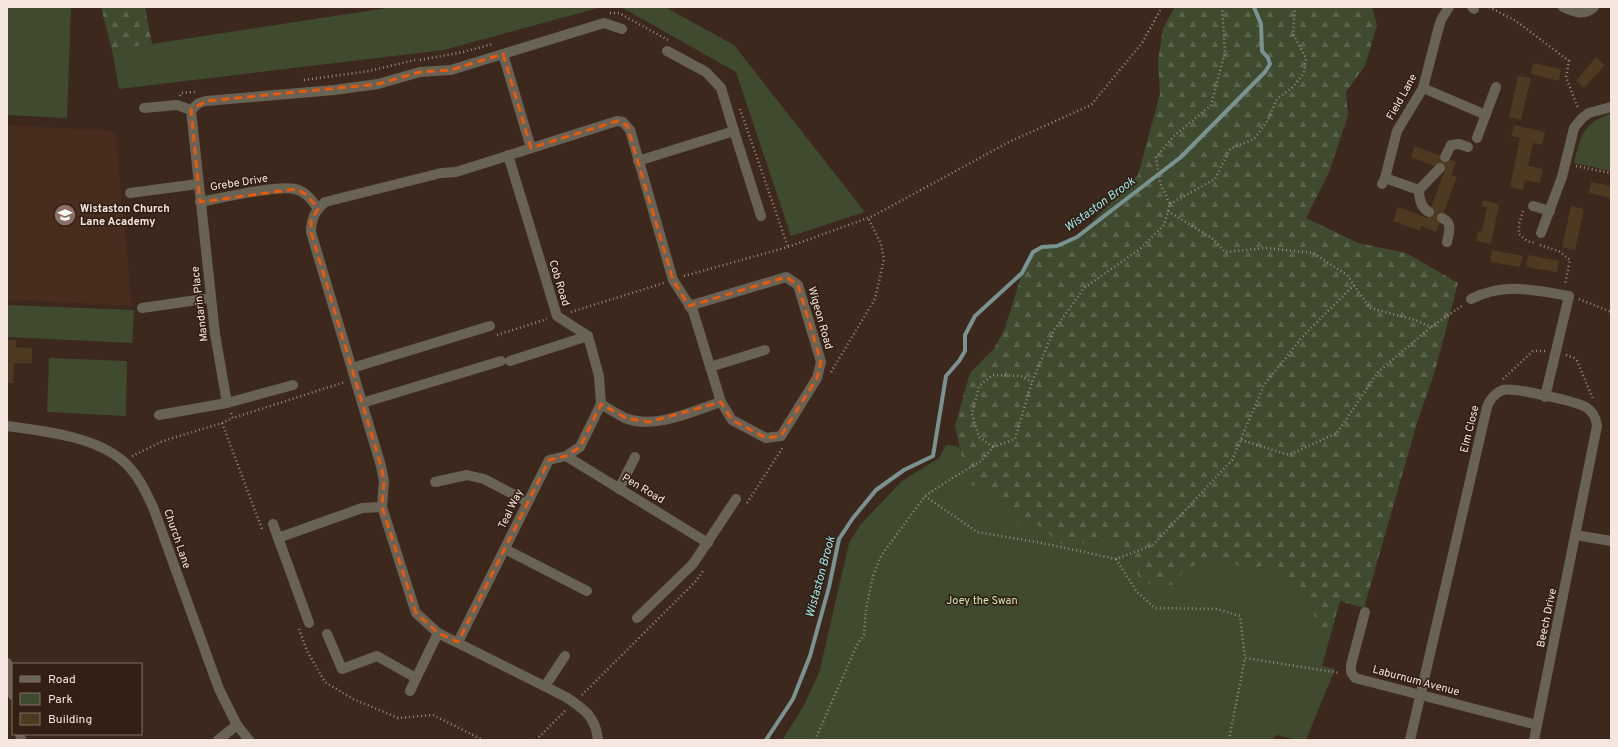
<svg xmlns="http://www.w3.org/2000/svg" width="1618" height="747" font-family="Overpass,sans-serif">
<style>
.built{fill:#482d1e}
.green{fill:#3f4a2f}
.forest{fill:url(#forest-firs)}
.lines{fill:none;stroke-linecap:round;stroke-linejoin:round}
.stream{stroke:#799393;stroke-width:4}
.building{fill:#4e3a20}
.path{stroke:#9c8a81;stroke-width:2.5;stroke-dasharray:1 3;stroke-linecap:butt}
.minor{stroke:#696355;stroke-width:10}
.marked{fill:none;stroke:#e8590c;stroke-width:3;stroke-dasharray:8 5;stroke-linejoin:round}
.labels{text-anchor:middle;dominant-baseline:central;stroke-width:3.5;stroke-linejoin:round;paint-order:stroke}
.street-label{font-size:11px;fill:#f5e6df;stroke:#331f13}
.poi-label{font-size:11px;font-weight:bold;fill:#f5e6df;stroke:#331f13;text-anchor:start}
.park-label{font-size:11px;fill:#d2e9b1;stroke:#331f13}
.water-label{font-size:12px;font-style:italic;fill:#98e8ec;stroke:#331f13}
</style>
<defs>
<pattern id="forest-firs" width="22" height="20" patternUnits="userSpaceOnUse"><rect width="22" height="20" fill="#3f4a2f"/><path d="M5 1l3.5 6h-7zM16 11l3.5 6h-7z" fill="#5b644d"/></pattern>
</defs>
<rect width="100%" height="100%" fill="#3d281d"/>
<!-- built -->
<path class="built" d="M7,125L115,131L132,306L7,299Z"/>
<!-- green -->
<g class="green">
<path d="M7,7H71L67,118L7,115Z"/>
<path d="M394,7H602L444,50L119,89L112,50Z"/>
<path d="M621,7H665L734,45L865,212L791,236L736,72Z"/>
<path d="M1611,114V171L1574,163C1580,138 1583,122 1611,114Z"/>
<path d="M7,305L134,310L132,343L7,337Z"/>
<path d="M49,358L127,361L126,416L47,412Z"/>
<path d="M946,445L955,446L1020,466L1165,484L1340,601L1322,666L1335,669L1306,740H1296L1277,735L1272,740H782L803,707L819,673L849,543L860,525L902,481L939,458Z"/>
</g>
<!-- forest -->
<g class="forest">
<path d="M101,7H145L152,44L112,50Z"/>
<path d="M1175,7H1372L1377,25L1365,66L1346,92L1348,116L1329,172L1306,218L1358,243L1406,253L1458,283L1435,371L1417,423L1364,608L1340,601L1329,637L1321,635L1307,592L1262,566L1246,568L1215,557L1185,569L1172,585L1142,583L1126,551L1106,541L1063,545L1034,522L1019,525L989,487L968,485L955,426L970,373L994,349L1005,328L1022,273L1033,252L1077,237L1138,175L1160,94L1158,62L1163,28Z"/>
</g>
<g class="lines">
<!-- stream -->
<path class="stream" d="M766,740L793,699L810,656L829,587L839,539L853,518L876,490L904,470L933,456L946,376L959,361L965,351V335L975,316L1022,273L1033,252L1042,247L1057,246L1077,237L1181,157L1265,72L1270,64L1268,58L1262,51L1261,24L1254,7"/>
</g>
<!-- building -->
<g class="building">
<path d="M1596,57L1605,65L1584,88L1576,81Z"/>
<path d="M1533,63L1561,69L1559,81L1531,74Z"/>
<path d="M1518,76L1531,78L1521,120L1509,117Z"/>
<path d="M1514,125L1545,132L1542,145L1533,143L1528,166L1543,169L1540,183L1525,180L1523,190L1510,187L1520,138L1511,136Z"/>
<path d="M1415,146L1456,162L1451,175L1457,177L1436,232L1421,226L1420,231L1393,221L1398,207L1427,218L1445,170L1411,157Z"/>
<path d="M1591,182L1611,186V198L1589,193Z"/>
<path d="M1483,200L1499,204L1491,244L1476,241L1478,231L1482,232L1487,207L1482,206Z"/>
<path d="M1571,206L1584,209L1575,250L1562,247Z"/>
<path d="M1492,250L1523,256L1520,267L1490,262Z"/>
<path d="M1528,255L1559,261L1557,272L1526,267Z"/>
<path d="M7,340H16V347L32,348V363H14L13,383H7Z"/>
</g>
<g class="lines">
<!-- path -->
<g class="path">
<path d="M1489,7L1516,21L1569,61L1566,77L1578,108"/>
<path d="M610,13H619L668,40"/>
<path d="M420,60L463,52L493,44"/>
<path d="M304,80L369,71L415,60"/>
<path d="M180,96L181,93L195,92"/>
<path d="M740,109L788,247"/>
<path d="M1576,166L1611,173"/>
<path d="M1170,204L1215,179L1230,149L1254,139L1268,120L1277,99L1293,87L1304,73L1306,58L1293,34L1295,7"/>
<path d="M1168,211L1213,239L1225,252L1266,248L1313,253L1347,275L1370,308L1415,320L1431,327L1463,305"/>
<path d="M1523,211L1519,224V234L1527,241L1535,243"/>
<path d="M1540,245L1559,251L1570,260L1565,284"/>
<path d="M684,276L788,247L873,216L1009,142L1091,105L1142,43L1162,7"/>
<path d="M1579,299L1611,312"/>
<path d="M571,312L664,283"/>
<path d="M497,335L547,319"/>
<path d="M1566,355L1574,358L1577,361L1593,399"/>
<path d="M831,372L875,299L884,259L881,244L868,218"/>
<path d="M1503,379L1533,351H1545"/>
<path d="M231,413L233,418L345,382"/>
<path d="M222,423L262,529"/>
<path d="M1241,440L1289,455L1337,433L1378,372L1431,327"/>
<path d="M993,447L979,437L972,414L979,386L993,375L1021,376L1032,382"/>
<path d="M132,456L163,441L222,423L233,418"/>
<path d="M925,496L977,532L1042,543L1116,559L1153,545L1232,460L1264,385L1304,335L1354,285"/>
<path d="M747,503L783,447"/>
<path d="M1116,559L1137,592L1155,608L1217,609L1240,616L1245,658L1340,673"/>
<path d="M299,629L307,651L325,682L353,699L398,718L433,715L483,740"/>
<path d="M582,695L696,581L703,571"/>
<path d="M536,740L567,709"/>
<path d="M815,740L856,647L864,634L866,609L873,576L881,556L925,496L954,477L981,461L993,447L1015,439L1032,382L1054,330L1084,288L1140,249L1164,225L1170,204L1160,183L1156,157L1174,136L1211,105L1225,52L1222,7"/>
<path d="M1229,740L1245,658"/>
</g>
<!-- minor -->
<g class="minor">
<path d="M1472,7L1474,9"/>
<path d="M1563,7C1574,11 1583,17 1594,7"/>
<path d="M667,51L706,72L721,88L734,131"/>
<path d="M1423,88L1486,115"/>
<path d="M144,108L177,105L191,110"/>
<path d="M191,110L199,103L206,101L334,90L378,84L420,72L451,70L503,54"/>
<path d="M191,110L215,334L227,403"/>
<path d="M1477,138L1496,87"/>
<path d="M531,148L503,54L604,23L622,29"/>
<path d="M1445,157L1451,145L1459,144L1468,147"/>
<path d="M638,161L734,131L761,216"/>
<path d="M1385,178L1419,190"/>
<path d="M1382,184L1385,178L1397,131L1423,88L1438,30L1441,20L1449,7"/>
<path d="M130,193L198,184"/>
<path d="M200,202C223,198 275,185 295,189C306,191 312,201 318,209"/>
<path d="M1533,206L1550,211"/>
<path d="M1429,212C1421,208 1419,198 1419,190L1440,168"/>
<path d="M1442,218C1453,223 1449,232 1447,242"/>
<path d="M1541,233L1562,177L1574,128L1582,118L1589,113L1611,107"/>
<path d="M1471,299C1504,282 1533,290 1569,296L1545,397"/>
<path d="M689,306L786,277L798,285L821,362L817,378L781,436L766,438L732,420L721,402"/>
<path d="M142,308L211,298"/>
<path d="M510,361L588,336"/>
<path d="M710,367L765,350"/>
<path d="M352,368L490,326"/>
<path d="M362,403L501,361"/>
<path d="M159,415L227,403L293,385"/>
<path d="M7,426C43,431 94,436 123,461C137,473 145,490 153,507L219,689L237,725L249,740"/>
<path d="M566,456L708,543"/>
<path d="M435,482L467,475L484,479L528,502"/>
<path d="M619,489L635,457"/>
<path d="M273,524L309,623"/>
<path d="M1576,535L1611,541"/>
<path d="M278,538L362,508L382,507"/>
<path d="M505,549L587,591"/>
<path d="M1365,612L1351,665V672L1355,678L1537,725"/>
<path d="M637,618L693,564L736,499"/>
<path d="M327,634L342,669L377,656L416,678"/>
<path d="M458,642L549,460L566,456L580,447L601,404L599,376L588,336L557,316L508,155"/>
<path d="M7,663L13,695"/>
<path d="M545,686L565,656"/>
<path d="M410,691L438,633"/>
<path d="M20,734L21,740"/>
<path d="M218,740L237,725"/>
<path d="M598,740C596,717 584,709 566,697L438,633L416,613L382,507L384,481L381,466L311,232C311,219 315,211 325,202L441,173L456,172L617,121L623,122L630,130L673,280L693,311L721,402C692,411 655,430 625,418C617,414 609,409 601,404"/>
<path d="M1410,740L1487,407C1490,399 1494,393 1503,390C1512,387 1580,402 1587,408C1594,412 1596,419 1597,426L1534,740"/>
</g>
</g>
<!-- marked area -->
<path class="marked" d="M503,54L531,148L617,121L627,125L673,280L689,306L786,277L798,285L821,362L817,378L781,436L766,438L732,420L721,402L649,422L626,418L601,404L580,447L566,456L549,460L458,642L438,633L416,613L382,507L384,481L381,466L311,232V220L318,209L307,195L296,189L200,202L191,110L206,101L378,84L420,72L451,70Z"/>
<!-- icons -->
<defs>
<g id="school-disc" transform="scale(1.15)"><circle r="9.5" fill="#8d6e63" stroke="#331f13"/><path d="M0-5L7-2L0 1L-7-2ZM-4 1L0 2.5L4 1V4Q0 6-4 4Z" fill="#fff"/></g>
</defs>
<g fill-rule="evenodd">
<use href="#school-disc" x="65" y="215"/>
</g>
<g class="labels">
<!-- street labels -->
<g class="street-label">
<text transform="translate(1402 97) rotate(-61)">Field Lane</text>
<text transform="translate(239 183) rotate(-9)">Grebe Drive</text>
<text transform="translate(559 283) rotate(73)">Cob Road</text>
<text transform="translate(200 304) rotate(-97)">Mandarin Place</text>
<text transform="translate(820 318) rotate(74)">Wigeon Road</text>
<text transform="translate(1470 429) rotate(-76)">Elm Close</text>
<text transform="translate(643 489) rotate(31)">Pen Road</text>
<text transform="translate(511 509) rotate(-64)">Teal Way</text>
<text transform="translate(177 539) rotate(71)">Church Lane</text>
<text transform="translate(1547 618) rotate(-78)">Beech Drive</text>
<text transform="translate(1416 681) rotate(15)">Laburnum Avenue</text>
</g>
<!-- poi labels -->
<g class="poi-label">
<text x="80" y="209">Wistaston Church<tspan x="80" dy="13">Lane Academy</tspan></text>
</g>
<!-- park labels -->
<g class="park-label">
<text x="982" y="601">Joey the Swan</text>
</g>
<!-- water labels -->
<g class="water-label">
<text transform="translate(1100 205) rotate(-36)">Wistaston Brook</text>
<text transform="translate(821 577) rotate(-75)">Wistaston Brook</text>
</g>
</g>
<!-- border -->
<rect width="1618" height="747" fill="none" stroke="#f5e6df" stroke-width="16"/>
<!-- legend -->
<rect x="12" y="663" width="130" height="72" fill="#331f13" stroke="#816f65"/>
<rect x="20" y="676" width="20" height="6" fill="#696355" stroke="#816f65"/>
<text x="48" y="683" font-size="12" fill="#f5e6df">Road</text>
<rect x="20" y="693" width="20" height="12" fill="#3f4a2f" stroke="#816f65"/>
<text x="48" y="703" font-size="12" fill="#f5e6df">Park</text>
<rect x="20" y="713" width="20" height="12" fill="#4e3a20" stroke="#816f65"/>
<text x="48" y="723" font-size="12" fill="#f5e6df">Building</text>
</svg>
